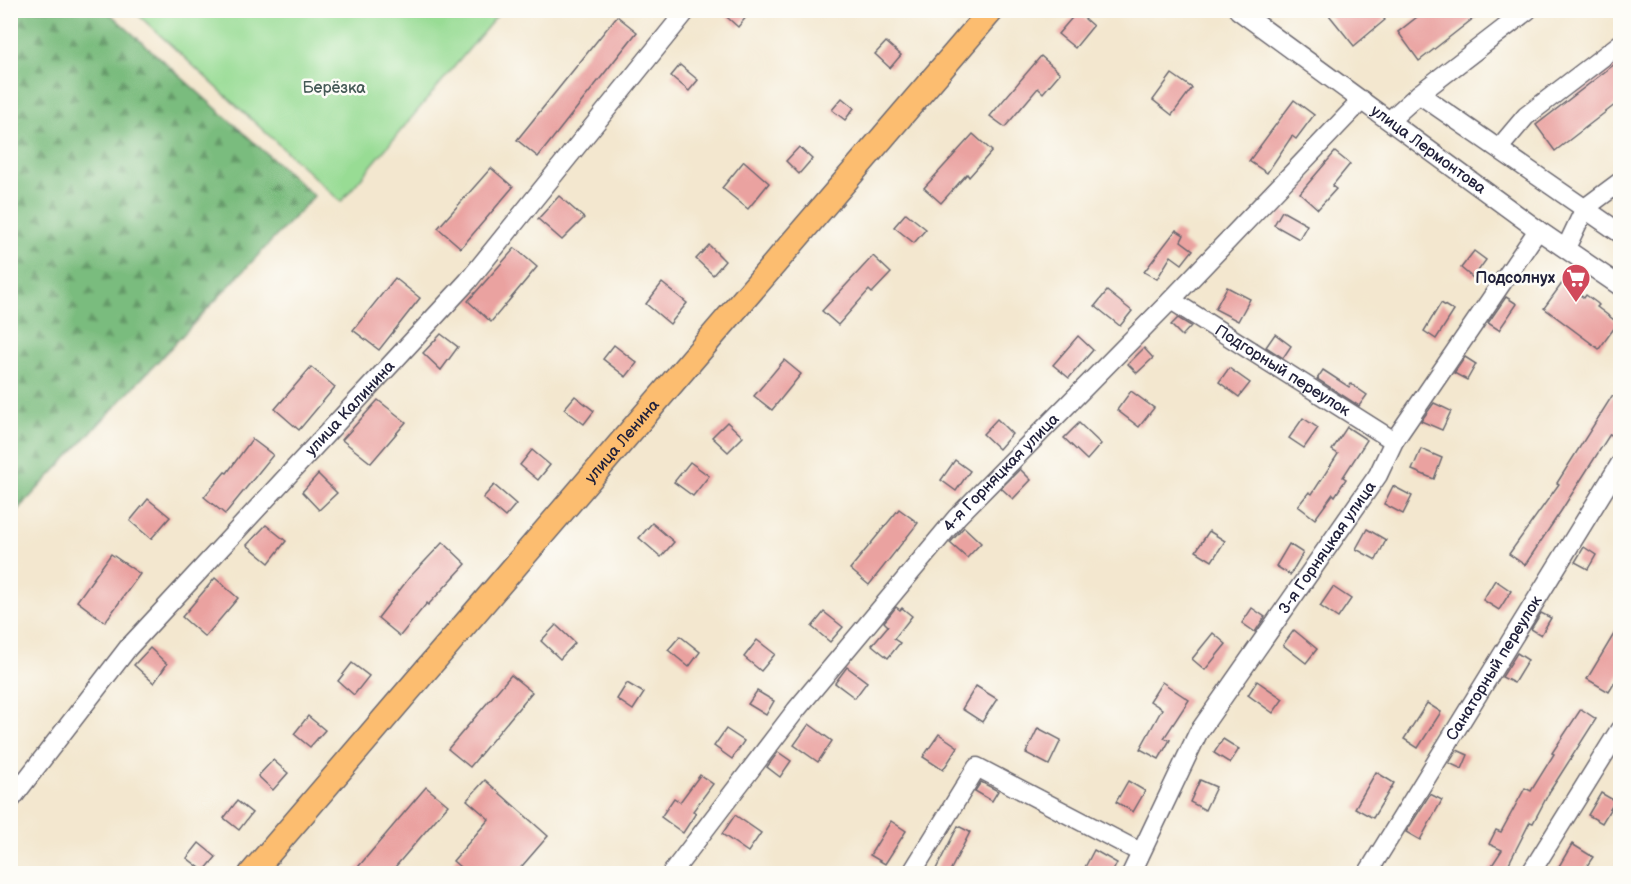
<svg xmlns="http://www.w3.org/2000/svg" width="1631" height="884" font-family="'Balsamiq Sans',sans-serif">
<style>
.forest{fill:url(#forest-firs);stroke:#4e6f5c;stroke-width:1.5}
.garden{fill:#98dc94;stroke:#5d7f68;stroke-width:1.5}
.building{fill:#eaa2a0}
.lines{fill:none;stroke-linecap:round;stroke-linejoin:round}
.minor-casing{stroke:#6b676f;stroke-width:21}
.major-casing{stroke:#6b676f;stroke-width:27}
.minor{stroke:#fff;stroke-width:18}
.major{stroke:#fcbd6f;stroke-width:24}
.labels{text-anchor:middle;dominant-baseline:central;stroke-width:5;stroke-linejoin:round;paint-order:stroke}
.park-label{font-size:16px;fill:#455a56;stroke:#fdfcf7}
.street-label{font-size:16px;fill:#22223b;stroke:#fdfcf7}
.poi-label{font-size:16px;font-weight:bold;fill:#22223b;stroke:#fdfcf7;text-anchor:end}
</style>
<defs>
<pattern id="forest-firs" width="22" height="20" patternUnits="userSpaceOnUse" patternTransform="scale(1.5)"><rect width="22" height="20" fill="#7abc7e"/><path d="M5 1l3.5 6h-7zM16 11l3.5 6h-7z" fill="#649868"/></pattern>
</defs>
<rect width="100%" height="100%" fill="#fdfcf7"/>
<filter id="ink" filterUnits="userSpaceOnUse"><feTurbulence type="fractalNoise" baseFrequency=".0167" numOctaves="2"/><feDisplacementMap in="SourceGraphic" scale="12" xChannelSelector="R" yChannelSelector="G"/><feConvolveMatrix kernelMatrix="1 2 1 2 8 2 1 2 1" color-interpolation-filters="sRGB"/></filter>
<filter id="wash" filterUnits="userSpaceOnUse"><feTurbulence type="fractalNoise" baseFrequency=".008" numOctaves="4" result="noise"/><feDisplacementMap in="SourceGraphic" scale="24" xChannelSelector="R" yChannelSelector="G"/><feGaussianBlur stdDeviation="1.35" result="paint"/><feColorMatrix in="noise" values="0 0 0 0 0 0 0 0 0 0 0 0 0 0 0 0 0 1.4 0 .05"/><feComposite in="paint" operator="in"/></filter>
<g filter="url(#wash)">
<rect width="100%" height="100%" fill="#f3e7cf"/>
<!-- forest -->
<path class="forest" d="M11,10L107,11L314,196L11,517Z"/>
<!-- garden -->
<path class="garden" d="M134,11H501L341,202Z"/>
<g id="blocks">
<!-- building -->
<g class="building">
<path d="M719,10H752L738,27Z"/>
<path d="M1325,10H1377L1385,20L1354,46Z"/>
<path d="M1426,10H1484L1419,61L1398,32Z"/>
<path d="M1077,12L1093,26L1075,48L1058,34Z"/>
<path d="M617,16L637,32L538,157L517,140Z"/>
<path d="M886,42L901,55L890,68L875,54Z"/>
<path d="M1041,56L1060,73L1043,93L1038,88L1005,127L990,116Z"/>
<path d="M1620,60V101L1555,151L1536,125Z"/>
<path d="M680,65L698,80L689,91L671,76Z"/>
<path d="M1172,74L1192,88L1172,115L1153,100Z"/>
<path d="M842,98L854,108L845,120L832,110Z"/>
<path d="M1294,100L1314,115L1296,139L1292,136L1267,173L1249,161Z"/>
<path d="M973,134L992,151L969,177L967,174L941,203L924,188Z"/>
<path d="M799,147L812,159L799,174L786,161Z"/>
<path d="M1335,152L1350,164L1332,186L1336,189L1318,209L1300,193Z"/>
<path d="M744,161L769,183L748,209L722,188Z"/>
<path d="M491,168L513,187L461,248L438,228Z"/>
<path d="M559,196L584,218L562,240L538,219Z"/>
<path d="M1282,211L1307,225L1299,239L1274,225Z"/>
<path d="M906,213L926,229L914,243L894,227Z"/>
<path d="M1176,230L1184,235L1181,241L1193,250L1182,264L1171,256L1157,279L1144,272Z"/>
<path d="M709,245L725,261L713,275L696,259Z"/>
<path d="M515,248L537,267L491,322L468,301Z"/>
<path d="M1474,251L1486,260L1473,278L1461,268Z"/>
<path d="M873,256L891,273L872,293L869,290L838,325L822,311Z"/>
<path d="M395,278L420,298L379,350L353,330Z"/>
<path d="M1563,282L1584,298L1586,295L1597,303L1599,305L1597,307L1618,323L1599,349L1544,308Z"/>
<path d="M662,283L687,303L670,324L646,304Z"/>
<path d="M1227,287L1250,299L1238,321L1215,309Z"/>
<path d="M1107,291L1132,311L1120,326L1095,306Z"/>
<path d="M1506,297L1517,304L1499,330L1488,323Z"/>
<path d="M1441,303L1454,311L1436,339L1424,331Z"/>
<path d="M1178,318L1191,326L1182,336L1171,325Z"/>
<path d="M441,334L458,347L441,370L423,353Z"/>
<path d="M1275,334L1291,346L1283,358L1266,347Z"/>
<path d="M1078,336L1093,350L1069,378L1053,365Z"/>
<path d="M614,345L637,363L626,377L603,359Z"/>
<path d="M1144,348L1153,358L1137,373L1128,364Z"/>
<path d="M1465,357L1476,364L1467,380L1454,373Z"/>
<path d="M784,360L801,374L772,410L754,396Z"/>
<path d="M311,367L335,387L299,430L275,409Z"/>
<path d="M1229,368L1250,383L1239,397L1219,382Z"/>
<path d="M1323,370L1349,387L1351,384L1367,395L1359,406L1317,379Z"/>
<path d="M1131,391L1154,408L1139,427L1117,410Z"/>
<path d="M575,396L594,411L584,424L564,409Z"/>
<path d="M1612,396L1620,402V441L1610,434L1561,511L1525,565L1509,554L1559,484L1557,483Z"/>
<path d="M378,400L406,422L371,463L342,440Z"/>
<path d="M1434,403L1451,411L1442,430L1421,421Z"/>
<path d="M1303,418L1318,428L1304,448L1289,438Z"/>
<path d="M997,419L1012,434L999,449L983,434Z"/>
<path d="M727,422L743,437L728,452L712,437Z"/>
<path d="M1079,423L1101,444L1087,460L1064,438Z"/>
<path d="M1347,427L1367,440L1343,477L1346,479L1335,496L1333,494L1315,519L1298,506L1309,492L1312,494L1338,454L1332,450Z"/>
<path d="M252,439L273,455L225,514L204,497L225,472L227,473Z"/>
<path d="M1421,449L1442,458L1434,479L1412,470Z"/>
<path d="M532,450L550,465L538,480L520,465Z"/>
<path d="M955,460L970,471L956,491L941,480Z"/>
<path d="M690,462L709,476L693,496L674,482Z"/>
<path d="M1020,469L1031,480L1013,499L1001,488Z"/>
<path d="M318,474L337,493L319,510L302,492Z"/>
<path d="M494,485L516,504L505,517L483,498Z"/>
<path d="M1393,486L1412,496L1403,514L1384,504Z"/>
<path d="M148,499L170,517L151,539L130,521Z"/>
<path d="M899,509L918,523L869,585L850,569Z"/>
<path d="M652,523L674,542L661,557L639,538Z"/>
<path d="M266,525L286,541L269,563L247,545Z"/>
<path d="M964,527L981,543L967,558L950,543Z"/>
<path d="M1367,529L1386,540L1376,560L1356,549Z"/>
<path d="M1209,531L1225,541L1212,561L1196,551Z"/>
<path d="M443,542L466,564L428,605L427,603L400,636L378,618L409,578Z"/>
<path d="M1289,544L1303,553L1290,575L1276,566Z"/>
<path d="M1584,547L1596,555L1588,569L1575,562Z"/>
<path d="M111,554L140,574L105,622L77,601Z"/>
<path d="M215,578L238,598L205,637L182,617Z"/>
<path d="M1495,580L1511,591L1499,610L1483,600Z"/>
<path d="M1333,587L1351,599L1338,618L1320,606Z"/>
<path d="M896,607L900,610L902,608L912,616L894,639L900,643L888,658L872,645L888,626L884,622Z"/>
<path d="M1252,608L1265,617L1255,632L1242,623Z"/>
<path d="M824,612L843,627L830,642L812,627Z"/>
<path d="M1541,613L1551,618L1541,635L1531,629Z"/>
<path d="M1620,624V674L1609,692L1587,679Z"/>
<path d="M556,625L575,643L560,659L541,641Z"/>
<path d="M1294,630L1317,649L1306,663L1283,645Z"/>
<path d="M1213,633L1226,644L1205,670L1192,659Z"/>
<path d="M680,636L700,652L689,667L668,650Z"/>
<path d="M757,640L775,654L761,671L744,657Z"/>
<path d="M150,648L167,664L154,683L134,665Z"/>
<path d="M1517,653L1528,660L1514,683L1502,677Z"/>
<path d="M352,663L369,676L354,695L338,681Z"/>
<path d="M847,667L867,682L855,698L835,683Z"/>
<path d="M511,675L532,692L470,767L448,749Z"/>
<path d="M1257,681L1283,699L1273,713L1248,695Z"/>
<path d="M1162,682L1189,700L1164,738L1170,740L1159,759L1140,749L1162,709L1150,701Z"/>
<path d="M627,683L644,693L633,710L617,699Z"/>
<path d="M976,686L997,699L982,722L962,709Z"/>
<path d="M757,691L774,701L766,715L748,704Z"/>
<path d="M1427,703L1441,712L1418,748L1404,739Z"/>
<path d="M1581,709L1596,719L1550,791L1533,823L1530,822L1504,873H1487L1502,850L1489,844L1496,830L1501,832L1525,788L1531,791L1554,754L1552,753Z"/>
<path d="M308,716L325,730L310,747L294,734Z"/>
<path d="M809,724L832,741L818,762L794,745Z"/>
<path d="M1038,728L1061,740L1049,765L1026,753Z"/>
<path d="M726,729L744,741L732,759L714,746Z"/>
<path d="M939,734L958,747L943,770L923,757Z"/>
<path d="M1223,739L1239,749L1230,763L1214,753Z"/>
<path d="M1457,750L1468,755L1462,769L1449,763Z"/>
<path d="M778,752L791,761L780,777L767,767Z"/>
<path d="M273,760L288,773L273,790L258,776Z"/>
<path d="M1376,772L1394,783L1373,818L1355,808Z"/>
<path d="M700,775L713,784L693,811L696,813L683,833L661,817L674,798L680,802Z"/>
<path d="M485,780L548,836L516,873H467L453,861L489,819L467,800Z"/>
<path d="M1200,780L1216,787L1205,810L1190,802Z"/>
<path d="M1128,781L1145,791L1133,812L1116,802Z"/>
<path d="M981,782L998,791L992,801L975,791Z"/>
<path d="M426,787L448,805L390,873H353Z"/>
<path d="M1601,793L1615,801L1602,823L1588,815Z"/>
<path d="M1430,794L1442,800L1420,840L1406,832Z"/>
<path d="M237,801L252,813L239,830L224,818Z"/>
<path d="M735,815L761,833L748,852L722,834Z"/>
<path d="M891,821L906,831L885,864L870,855Z"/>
<path d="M958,826L970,832L949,873H934Z"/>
<path d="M199,843L216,857L204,871L187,858Z"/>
<path d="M1572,844L1593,857L1582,873H1555Z"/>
<path d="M1094,850L1117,863L1112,873H1082Z"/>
</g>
</g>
</g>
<g filter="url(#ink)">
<use href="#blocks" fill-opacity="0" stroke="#6b676f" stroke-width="1.5"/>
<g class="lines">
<!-- minor casing -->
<g class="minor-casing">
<g id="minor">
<path id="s1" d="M1238,10L1538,230L1620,286"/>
<path d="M1419,94L1528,10"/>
<path d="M1390,120L1419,94L1620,233"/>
<path d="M1499,148L1526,116L1620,44"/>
<path d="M1566,248L1585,208L1620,182"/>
<path id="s2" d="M1171,300L1394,441"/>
<path id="s3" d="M10,801L128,648L468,281L687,10"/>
<path id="s4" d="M671,874L796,710L957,517L1171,300L1362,100"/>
<path d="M911,874L977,767L1140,852"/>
<path id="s5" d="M1131,874L1198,733L1378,475L1394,441L1538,230"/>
<path id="s6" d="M1367,874L1620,464"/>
<path d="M1530,874L1620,729"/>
</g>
</g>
<!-- major casing -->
<g class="major-casing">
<g id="major">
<path id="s7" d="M251,874L992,10"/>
</g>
</g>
<!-- minor -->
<use href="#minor" class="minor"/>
<!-- major -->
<use href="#major" class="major"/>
</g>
</g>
<!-- icons -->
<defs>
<g id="supermarket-pin" transform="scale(1.5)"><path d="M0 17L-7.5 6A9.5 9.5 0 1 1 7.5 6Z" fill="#d1495b" stroke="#fdfcf7"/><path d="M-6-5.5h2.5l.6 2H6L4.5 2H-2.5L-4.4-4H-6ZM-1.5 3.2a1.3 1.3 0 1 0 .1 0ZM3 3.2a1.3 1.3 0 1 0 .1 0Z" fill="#fff"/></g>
</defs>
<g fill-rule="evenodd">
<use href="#supermarket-pin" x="1576" y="278"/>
</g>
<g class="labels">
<!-- park labels -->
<g class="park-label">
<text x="334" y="88">Берёзка</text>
</g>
<!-- street labels -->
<g class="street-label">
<text stroke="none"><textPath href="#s1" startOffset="236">улица Лермонтова</textPath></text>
<text stroke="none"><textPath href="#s2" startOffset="132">Подгорный переулок</textPath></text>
<text stroke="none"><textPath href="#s3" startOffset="520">улица Калинина</textPath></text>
<text stroke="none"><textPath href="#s7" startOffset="570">улица Ленина</textPath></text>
<text stroke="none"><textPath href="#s4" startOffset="520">4-я Горняцкая улица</textPath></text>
<text stroke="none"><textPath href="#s5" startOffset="382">3-я Горняцкая улица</textPath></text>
<text stroke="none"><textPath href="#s6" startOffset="242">Санаторный переулок</textPath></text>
</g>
<!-- poi labels -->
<g class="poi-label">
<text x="1555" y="278">Подсолнух</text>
</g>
</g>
<!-- margin -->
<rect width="1631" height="884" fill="none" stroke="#fdfcf7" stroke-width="36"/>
</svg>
